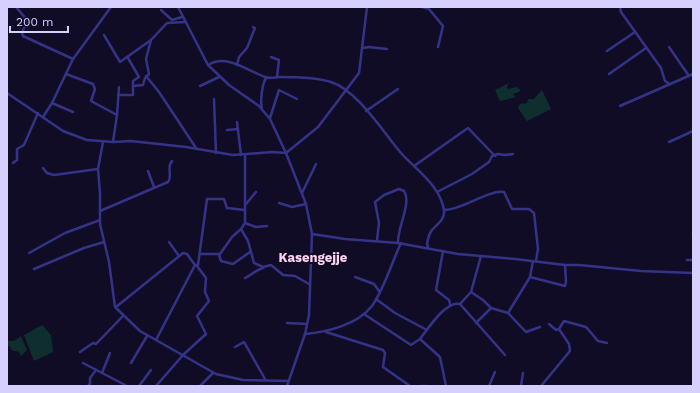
<svg xmlns="http://www.w3.org/2000/svg" width="700" height="393" font-family="'Work Sans',sans-serif">
<style>
.green{fill:#0f2f2e}
.lines{fill:none;stroke-linecap:round;stroke-linejoin:round}
.minor{stroke:#353388;stroke-width:2.5}
.labels{text-anchor:middle;dominant-baseline:central;stroke-width:4;stroke-linejoin:round;paint-order:stroke}
.quarter-label{font-size:13px;font-weight:bold;fill:#ffd2ef;stroke:#100c25}
</style>
<rect width="100%" height="100%" fill="#100c25"/>
<!-- green -->
<g class="green">
<path d="M509,83L507,87L508,89L517,87L521,91L513,94L516,97L500,101L495,90Z"/>
<path d="M542,90L551,109L527,121L518,108L520,104L527,103L528,99H534Z"/>
<path d="M42,325L51,335L53,352L34,361L24,335Z"/>
<path d="M21,336L27,350L21,356L19,352L11,350L10,346H7V341H14Z"/>
</g>
<g class="lines">
<!-- minor -->
<g class="minor">
<path d="M16,7L27,20L22,33L23,36L73,59"/>
<path d="M178,7L208,65L229,85L259,106L270,119L286,153L306,204L312,234L309,315L305,334L287,386"/>
<path d="M422,7L429,9L443,26L438,47"/>
<path d="M620,7L621,12L661,68L665,81L670,84"/>
<path d="M161,10L172,20L182,17"/>
<path d="M104,35L120,62L151,40L167,23L185,22"/>
<path d="M669,47L689,76"/>
<path d="M363,48L369,47L387,49"/>
<path d="M607,51L635,32"/>
<path d="M271,57L279,60L277,77"/>
<path d="M208,65C226,53 248,71 265,77C270,79 275,77 280,77C296,77 316,77 331,82C357,90 383,132 401,153C416,170 440,185 444,210C445,220 438,223 432,230C429,233 428,239 427,244L428,247"/>
<path d="M237,65L239,57L247,48L255,28L253,27"/>
<path d="M66,74L93,84L95,89L91,101L117,115L113,142"/>
<path d="M609,74L646,48"/>
<path d="M146,76L159,92L196,148"/>
<path d="M133,86L143,85L145,78L149,74L146,59L151,40"/>
<path d="M200,86L219,77"/>
<path d="M7,93L63,131L87,140L113,142L131,141L186,147L233,155L272,152L286,153L318,127L359,73L367,7"/>
<path d="M118,95H133V81L139,77L128,58"/>
<path d="M214,99L216,153"/>
<path d="M52,103L73,112"/>
<path d="M620,106L693,74"/>
<path d="M262,109C260,102 262,84 266,78"/>
<path d="M366,111L398,89"/>
<path d="M117,115L119,87"/>
<path d="M43,117L52,103L73,59L111,7"/>
<path d="M270,118L279,90L297,99"/>
<path d="M237,122L241,155"/>
<path d="M227,130L238,129"/>
<path d="M103,142L98,169L100,193V224L109,262L115,307L140,331L216,374L243,380L289,381"/>
<path d="M669,142L693,131"/>
<path d="M245,155V223L241,229L248,241L254,263L263,267L271,265L283,275L295,276L309,284"/>
<path d="M13,163L17,160V149L24,145L38,113"/>
<path d="M414,166L468,128L495,156"/>
<path d="M43,168L47,173L54,175L98,169"/>
<path d="M148,171L154,187"/>
<path d="M437,192L472,174L489,162L492,156L498,154L505,155L513,154"/>
<path d="M302,193L316,164"/>
<path d="M279,203L292,207L306,204"/>
<path d="M246,204L256,192"/>
<path d="M444,210C463,210 487,190 504,192L512,209H529L534,213L538,249L536,261"/>
<path d="M100,211L168,182C173,176 166,167 172,161"/>
<path d="M245,223L256,227L267,226"/>
<path d="M693,233V234"/>
<path d="M312,234L345,239L398,243L458,254L515,259L565,265H579L641,271L693,273"/>
<path d="M377,240L379,223L375,202L384,195L399,189L404,191C412,203 397,228 398,243"/>
<path d="M169,242L179,256"/>
<path d="M443,251L436,290L449,300L450,304"/>
<path d="M29,253L65,233L100,220"/>
<path d="M200,254H220L232,237L241,229"/>
<path d="M219,255L221,261L233,264L250,252"/>
<path d="M687,260H693"/>
<path d="M34,269L84,248L104,242"/>
<path d="M355,277L374,284L379,291"/>
<path d="M530,277L565,286L566,282L565,265"/>
<path d="M245,278C252,275 255,270 263,268"/>
<path d="M471,292L483,300L491,308L508,313L526,332L540,327"/>
<path d="M376,299L395,313L427,330"/>
<path d="M460,304L471,292L481,256"/>
<path d="M116,307L183,253L187,254L195,265H198L207,199H224L227,208L245,210"/>
<path d="M508,313L530,277L533,261"/>
<path d="M364,314L411,345L420,339L440,357L446,386"/>
<path d="M287,323L307,324"/>
<path d="M476,323L491,308"/>
<path d="M549,324L556,330L559,329"/>
<path d="M326,332L383,350L385,353L383,367L410,386"/>
<path d="M305,334C327,332 357,325 372,306C384,289 392,262 401,243"/>
<path d="M420,339C428,329 446,300 460,304L505,355"/>
<path d="M156,340L195,265"/>
<path d="M235,347L244,342L265,379"/>
<path d="M80,352L93,343L96,344L123,316"/>
<path d="M83,363L127,386"/>
<path d="M131,363L147,336"/>
<path d="M102,373L110,353"/>
<path d="M88,386L90,384V378L96,370"/>
<path d="M139,386L151,370"/>
<path d="M156,386L183,355L206,334L197,316L209,301L205,292L206,278L197,266"/>
<path d="M200,386L213,373"/>
<path d="M422,386H426"/>
<path d="M489,386L495,372"/>
<path d="M521,386L523,373"/>
<path d="M541,386L570,351L569,344L559,329L564,321L586,327L598,341L607,343"/>
</g>
</g>
<g class="labels">
<!-- quarter labels -->
<g class="quarter-label">
<text x="313" y="257">Kasengejje</text>
</g>
</g>
<!-- border -->
<rect width="700" height="393" fill="none" stroke="#d5d0ff" stroke-width="16"/>
<!-- scale -->
<path d="M10 26v6h58v-6" fill="none" stroke="#d5d0ff" stroke-width="2"/>
<text x="16" y="26" font-size="12" fill="#d5d0ff" stroke="#100c25" stroke-width="3" paint-order="stroke">200 m</text>
</svg>
